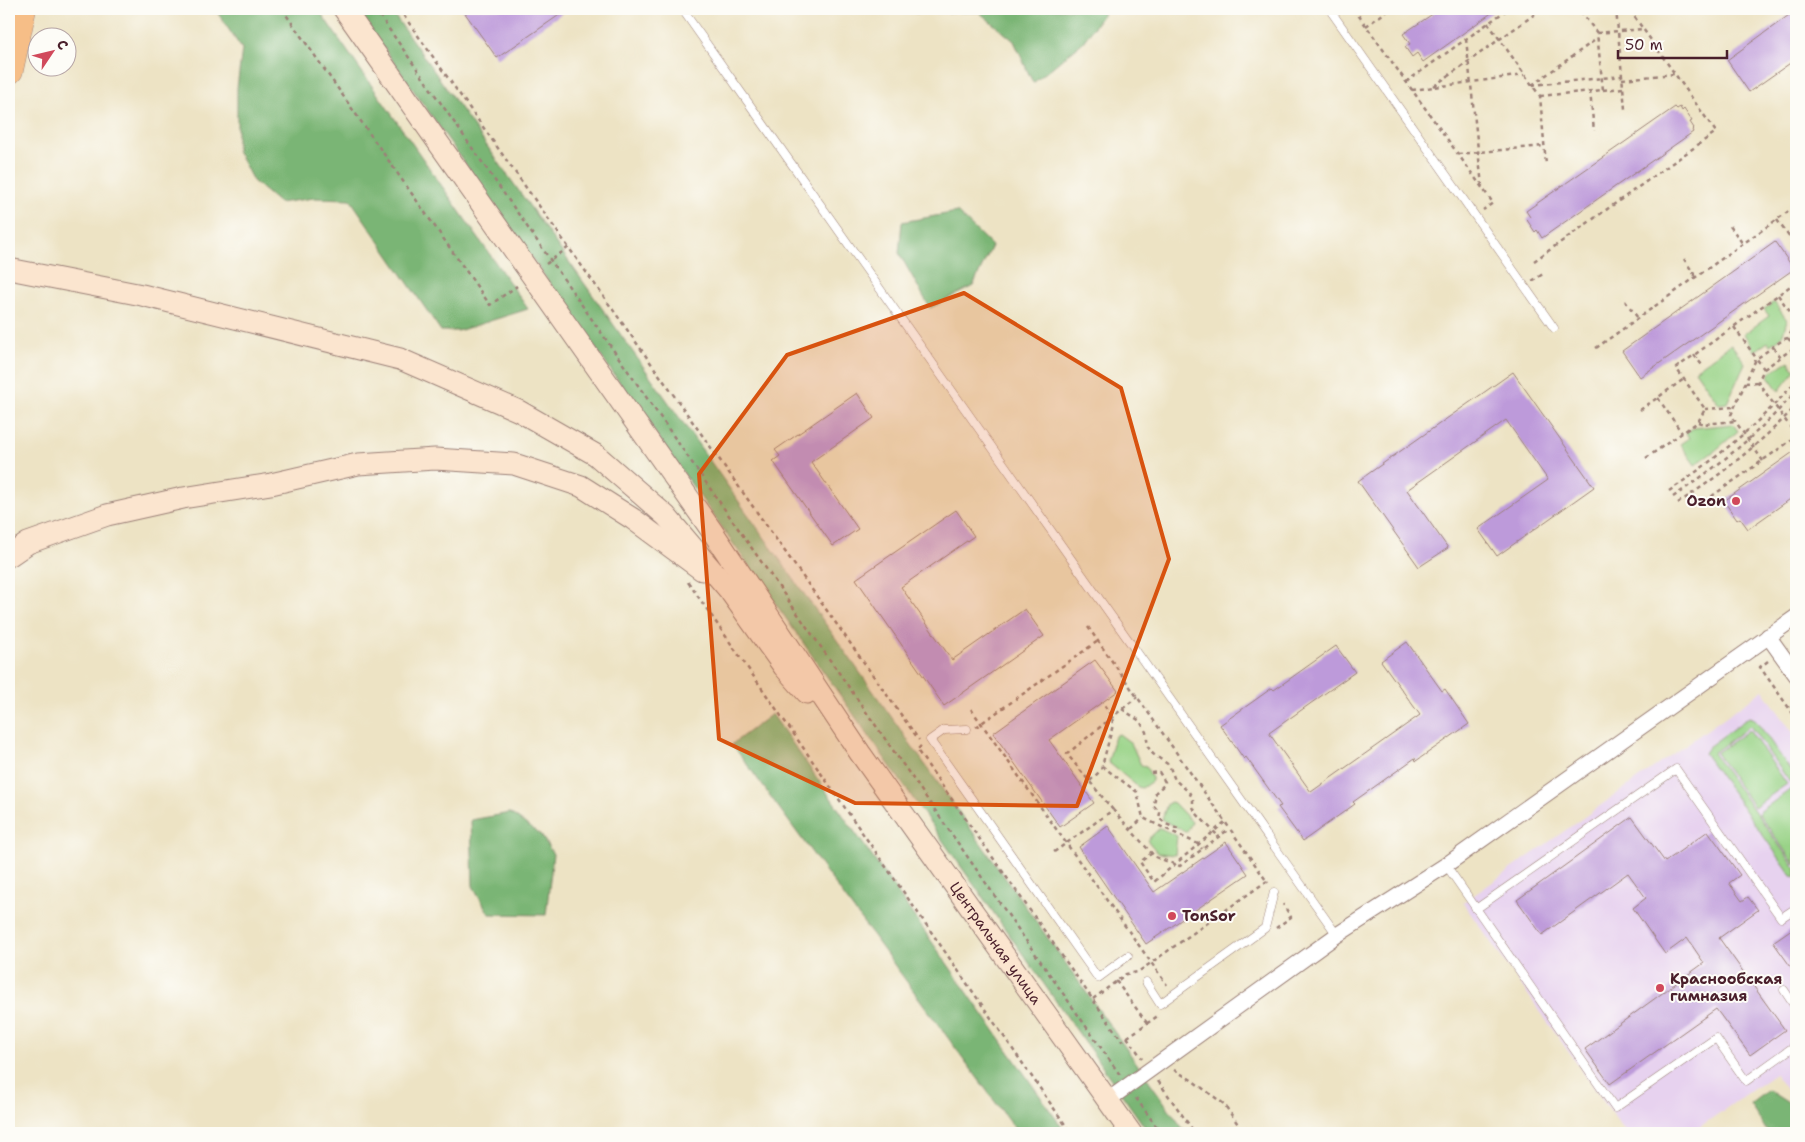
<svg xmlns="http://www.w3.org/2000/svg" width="1805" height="1142" font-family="'Shantell Sans',sans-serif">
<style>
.built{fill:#e7d2ef}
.green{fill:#99d387;stroke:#727959}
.forest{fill:#7ab574;stroke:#626a50}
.building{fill:#bd9ada}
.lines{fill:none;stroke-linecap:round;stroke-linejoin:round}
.lane-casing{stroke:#9c8178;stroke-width:9}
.street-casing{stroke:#9c8178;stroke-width:17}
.secondary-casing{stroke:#9c8178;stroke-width:23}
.highway-casing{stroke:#9c8178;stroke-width:29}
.path{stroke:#9c8178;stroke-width:2.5;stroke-dasharray:4 4;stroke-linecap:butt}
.lane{stroke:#fff;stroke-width:8}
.street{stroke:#fff;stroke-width:15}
.secondary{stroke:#fbe5cf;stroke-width:21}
.highway{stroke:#f6be87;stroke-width:28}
.marked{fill:#d8530f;fill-opacity:0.2;stroke:#d8530f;stroke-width:4;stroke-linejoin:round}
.poi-dot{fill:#d1495b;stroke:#fdfcf7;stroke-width:2}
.labels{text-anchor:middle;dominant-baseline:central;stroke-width:4;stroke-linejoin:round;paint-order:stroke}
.poi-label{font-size:15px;font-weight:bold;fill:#4a1f2b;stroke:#fdfcf7;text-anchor:start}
.street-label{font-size:15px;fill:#4a1f2b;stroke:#fdfcf7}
</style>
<rect width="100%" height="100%" fill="#fdfcf7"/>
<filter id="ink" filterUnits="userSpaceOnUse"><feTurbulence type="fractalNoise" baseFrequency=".02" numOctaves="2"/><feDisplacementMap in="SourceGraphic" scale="10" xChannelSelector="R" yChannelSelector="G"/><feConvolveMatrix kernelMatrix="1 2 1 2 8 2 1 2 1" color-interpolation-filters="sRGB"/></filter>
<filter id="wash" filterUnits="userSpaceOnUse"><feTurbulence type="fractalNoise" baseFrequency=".0096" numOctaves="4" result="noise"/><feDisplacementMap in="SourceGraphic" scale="20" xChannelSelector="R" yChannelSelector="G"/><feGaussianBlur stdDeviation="1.12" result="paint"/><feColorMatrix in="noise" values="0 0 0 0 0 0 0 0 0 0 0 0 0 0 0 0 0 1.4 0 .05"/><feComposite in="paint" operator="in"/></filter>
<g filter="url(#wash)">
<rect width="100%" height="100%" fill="#ede3c4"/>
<!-- built -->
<path class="built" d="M1763,690L1796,737V1099L1794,1101L1775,1074L1691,1133H1626L1463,903Z"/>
<!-- green -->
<g class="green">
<path d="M1774,302L1787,320L1782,337L1770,345L1768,342L1755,351L1744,334L1769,316L1764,309Z"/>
<path d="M1731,344L1745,363L1727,403L1719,404L1695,370Z"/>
<path d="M1789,361L1795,370L1779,391L1768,376L1772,371Z"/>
<path d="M1733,424L1738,431L1716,450L1695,465L1680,444L1689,438L1686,433L1693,428Z"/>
<path d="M1749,717L1755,719L1796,778V791L1750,726L1713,753L1796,869V878L1792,876L1704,753L1708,747Z"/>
<path d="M1749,730L1787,784L1754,807L1716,753Z"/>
<path d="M1119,734L1131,743L1141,765L1146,766L1152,778V781L1142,788L1138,787L1108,762L1115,736Z"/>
<path d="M1791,789L1796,796L1795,865L1758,813Z"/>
<path d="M1171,802L1174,803L1192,822L1187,832L1164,821L1162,819L1167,804Z"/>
<path d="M1160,828L1177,836L1175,855L1158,853L1147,840Z"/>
</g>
<!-- forest -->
<g class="forest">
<path d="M215,9H318L528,309L458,331H441L350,199L314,198L279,203L253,181L237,150V88L242,49Z"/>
<path d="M356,9H390L1186,1133H1149Z"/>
<path d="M915,9H1100L1104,13L1083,42L1033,83L1014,41L979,12L914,13Z"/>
<path d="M957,212L992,246L973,286L930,308L899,253L902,222Z"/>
<path d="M772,714L1066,1133H1018L732,744Z"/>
<path d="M510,813L541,835L553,854L546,915L489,914L473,886L471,820Z"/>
<path d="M1768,1090L1796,1108V1133H1768L1750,1104Z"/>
</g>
<g id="blocks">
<!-- building -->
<g class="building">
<path d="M462,9H568L497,58Z"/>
<path d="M1440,9H1497L1423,62L1417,53L1412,57L1405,47L1410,44L1403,34Z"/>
<path d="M1796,10V59L1749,92L1727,60Z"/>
<path d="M1675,107L1677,109L1680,107L1682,111L1684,109L1692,121L1690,122L1694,128L1692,130L1693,132L1542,238L1537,230L1535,232L1527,220L1530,217L1526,211Z"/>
<path d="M1775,242L1794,269L1640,377L1622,351Z"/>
<path d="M1513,372L1594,487L1497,556L1478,529L1548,480L1506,420L1407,490L1448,548L1419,567L1358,481Z"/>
<path d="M857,393L874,418L811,462L858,529L833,546L773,461L780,456L775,450Z"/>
<path d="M1796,450V495L1748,529L1740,518L1737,520L1724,501Z"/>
<path d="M956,510L974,536L901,587L952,660L1025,609L1044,636L944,706L856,579Z"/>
<path d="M1407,642L1442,691L1445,689L1469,724L1416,761L1415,758L1353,802L1355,804L1303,841L1278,807L1281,806L1246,757L1244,759L1220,725L1272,688L1274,690L1336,646L1355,672L1269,733L1311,792L1420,715L1381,661Z"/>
<path d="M1095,660L1118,691L1049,740L1094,803L1060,827L993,733Z"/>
<path d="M1632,817L1665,862L1708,831L1740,875L1729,883L1742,901L1748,897L1758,910L1719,938L1785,1030L1750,1055L1716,1009L1610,1084L1585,1049L1704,963L1687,938L1665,954L1633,908L1646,898L1628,873L1542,935L1517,900Z"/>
<path d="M1108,826L1154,892L1226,842L1248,874L1146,944L1079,847Z"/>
<path d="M1796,926V974L1773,942Z"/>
</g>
</g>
</g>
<g filter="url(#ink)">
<use href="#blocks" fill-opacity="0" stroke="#9c8178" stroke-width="1"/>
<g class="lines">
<!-- lane casing -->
<g class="lane-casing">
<g id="lane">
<path d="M682,9L1337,935"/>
<path d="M1330,10L1554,328"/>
<path d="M967,729L944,730L930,740L1098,978L1128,956"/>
<path d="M1446,865L1615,1108L1716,1038L1746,1081L1796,1045"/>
<path d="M1476,909L1676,769L1781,918L1796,908"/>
<path d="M1146,982L1160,1004L1265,928L1274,892"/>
<path d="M1784,990L1796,1008"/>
</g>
</g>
<!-- street casing -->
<g class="street-casing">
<g id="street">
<path d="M1768,636L1796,675"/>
<path d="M1108,1100L1337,935L1446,865L1796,617"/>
</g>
</g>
<!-- secondary casing -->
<g class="secondary-casing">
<g id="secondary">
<path id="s1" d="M344,9L712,531L860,753L1131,1133"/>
<path d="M9,269L142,295L400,359L519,411L596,455L666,516L729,590L784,667L807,693"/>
<path d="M9,556L28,543L107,515L183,498L271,484L358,464L435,459L514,464L581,486L633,519L702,570"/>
</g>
</g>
<!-- highway casing -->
<g class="highway-casing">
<path id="highway" d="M9,70L22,9"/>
</g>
<!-- path -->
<g class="path">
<path d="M282,9L490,305L517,286"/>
<path d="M375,9L1120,1075"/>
<path d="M399,9L919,740"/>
<path d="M1354,9L1493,203L1483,210"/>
<path d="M1616,9L1625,109"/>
<path d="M1488,23L1540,96L1546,165"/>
<path d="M1366,26L1390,9"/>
<path d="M1597,33L1643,29"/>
<path d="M1466,39L1482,186"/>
<path d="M1622,79L1675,74"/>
<path d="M1406,82L1508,9"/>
<path d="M1532,85L1622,76"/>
<path d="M1532,85L1598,38"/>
<path d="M1434,86L1542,9"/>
<path d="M1412,90L1524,75"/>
<path d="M1603,90L1623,88"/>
<path d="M1590,91L1594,131"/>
<path d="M1540,96L1603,90L1597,33L1579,9"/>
<path d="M1458,154L1544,146"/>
<path d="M1777,220L1796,246"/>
<path d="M1730,226L1743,244"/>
<path d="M1684,259L1696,277"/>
<path d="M1534,261L1716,132L1629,9"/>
<path d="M546,264L569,247"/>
<path d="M1532,281L1543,274"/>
<path d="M1778,295L1796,320"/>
<path d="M1625,301L1638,318"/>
<path d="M1796,324L1788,338L1796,349"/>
<path d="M1734,327L1764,369L1758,382L1796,435"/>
<path d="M1773,347L1781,357"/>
<path d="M1596,348L1796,206"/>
<path d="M1694,355L1702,365"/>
<path d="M1764,369L1795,347"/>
<path d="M1745,383L1758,382"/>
<path d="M1658,398L1682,433"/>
<path d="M1705,409L1734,407"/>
<path d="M1640,410L1684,379"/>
<path d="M1698,422L1704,424L1735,421"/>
<path d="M1646,458L1698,422L1705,409L1676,368L1796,282"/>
<path d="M1763,461L1731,415L1756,359L1784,339L1788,338"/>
<path d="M1669,491C1716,459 1759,424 1796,381"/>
<path d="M1673,497C1718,466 1760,433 1796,391"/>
<path d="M1705,501L1796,437"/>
<path d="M1678,503C1721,475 1761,443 1796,406"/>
<path d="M688,582L1071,1133"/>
<path d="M1088,627L1268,883"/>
<path d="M1768,661L1760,667L1796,718"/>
<path d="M971,709L1167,985"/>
<path d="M1122,709L1140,721L1146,732L1148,747L1153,754L1169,765L1175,780L1189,792L1193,799V807L1196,813L1219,837"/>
<path d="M976,727L1098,641"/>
<path d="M921,746L917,750L1122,1041L1159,1015"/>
<path d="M1102,766L1137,792L1143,818L1198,844L1202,849"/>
<path d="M1151,773L1159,772L1165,782L1164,785L1156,792L1154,806L1160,813L1159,818L1166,824L1178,829L1176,833"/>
<path d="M1090,781L1101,770L1113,725L1112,717L1104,705"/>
<path d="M1113,810L1067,754L1137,697"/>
<path d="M1131,829L1143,818"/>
<path d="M1054,852L1113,810L1155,857L1180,866L1229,829"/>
<path d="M1152,853L1140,862L1154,882L1225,822"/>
<path d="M1276,928L1291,917L1283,904"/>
<path d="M1116,981L1147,1023"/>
<path d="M1093,999L1126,974L1138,972L1267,881"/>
<path d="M1127,1037L1142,1058"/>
<path d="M1174,1070L1190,1079L1224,1104L1244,1133"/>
<path d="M1158,1081L1195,1133"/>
<path d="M1136,1098L1161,1133"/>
</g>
<!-- lane -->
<use href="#lane" class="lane"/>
<!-- street -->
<use href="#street" class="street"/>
<!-- secondary -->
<use href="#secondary" class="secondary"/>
<!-- highway -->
<use href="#highway" class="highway"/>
</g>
</g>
<!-- marked area -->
<path class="marked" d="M964,293L1121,388L1169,559L1077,806L855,803L719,739L699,474L787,355Z"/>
<!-- markers -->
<g class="poi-dot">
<circle cx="1736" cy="501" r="5"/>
<circle cx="1172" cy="916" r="5"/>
<circle cx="1660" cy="988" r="5"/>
</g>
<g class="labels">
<!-- poi labels -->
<g class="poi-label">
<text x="1726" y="501" text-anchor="end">Ozon</text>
<text x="1182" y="916">TonSor</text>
<text x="1670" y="979">Краснообская<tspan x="1670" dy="17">гимназия</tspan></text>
</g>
<!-- street labels -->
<g class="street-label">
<text stroke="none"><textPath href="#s1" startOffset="1139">Центральная улица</textPath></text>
</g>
</g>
<!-- margin -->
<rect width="1805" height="1142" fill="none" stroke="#fdfcf7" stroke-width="30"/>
<!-- north arrow -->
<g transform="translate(52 52) rotate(55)"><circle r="24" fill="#fdfcf7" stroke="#b5a4a5"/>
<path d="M0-4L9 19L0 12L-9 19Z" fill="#d1495b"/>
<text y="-8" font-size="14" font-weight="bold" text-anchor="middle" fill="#4a1f2b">С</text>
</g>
<!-- scale -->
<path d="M1618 50v8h109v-8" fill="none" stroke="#4a1f2b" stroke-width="2.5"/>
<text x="1625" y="50" font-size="15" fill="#4a1f2b" stroke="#fdfcf7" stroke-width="4" paint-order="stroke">50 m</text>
</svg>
